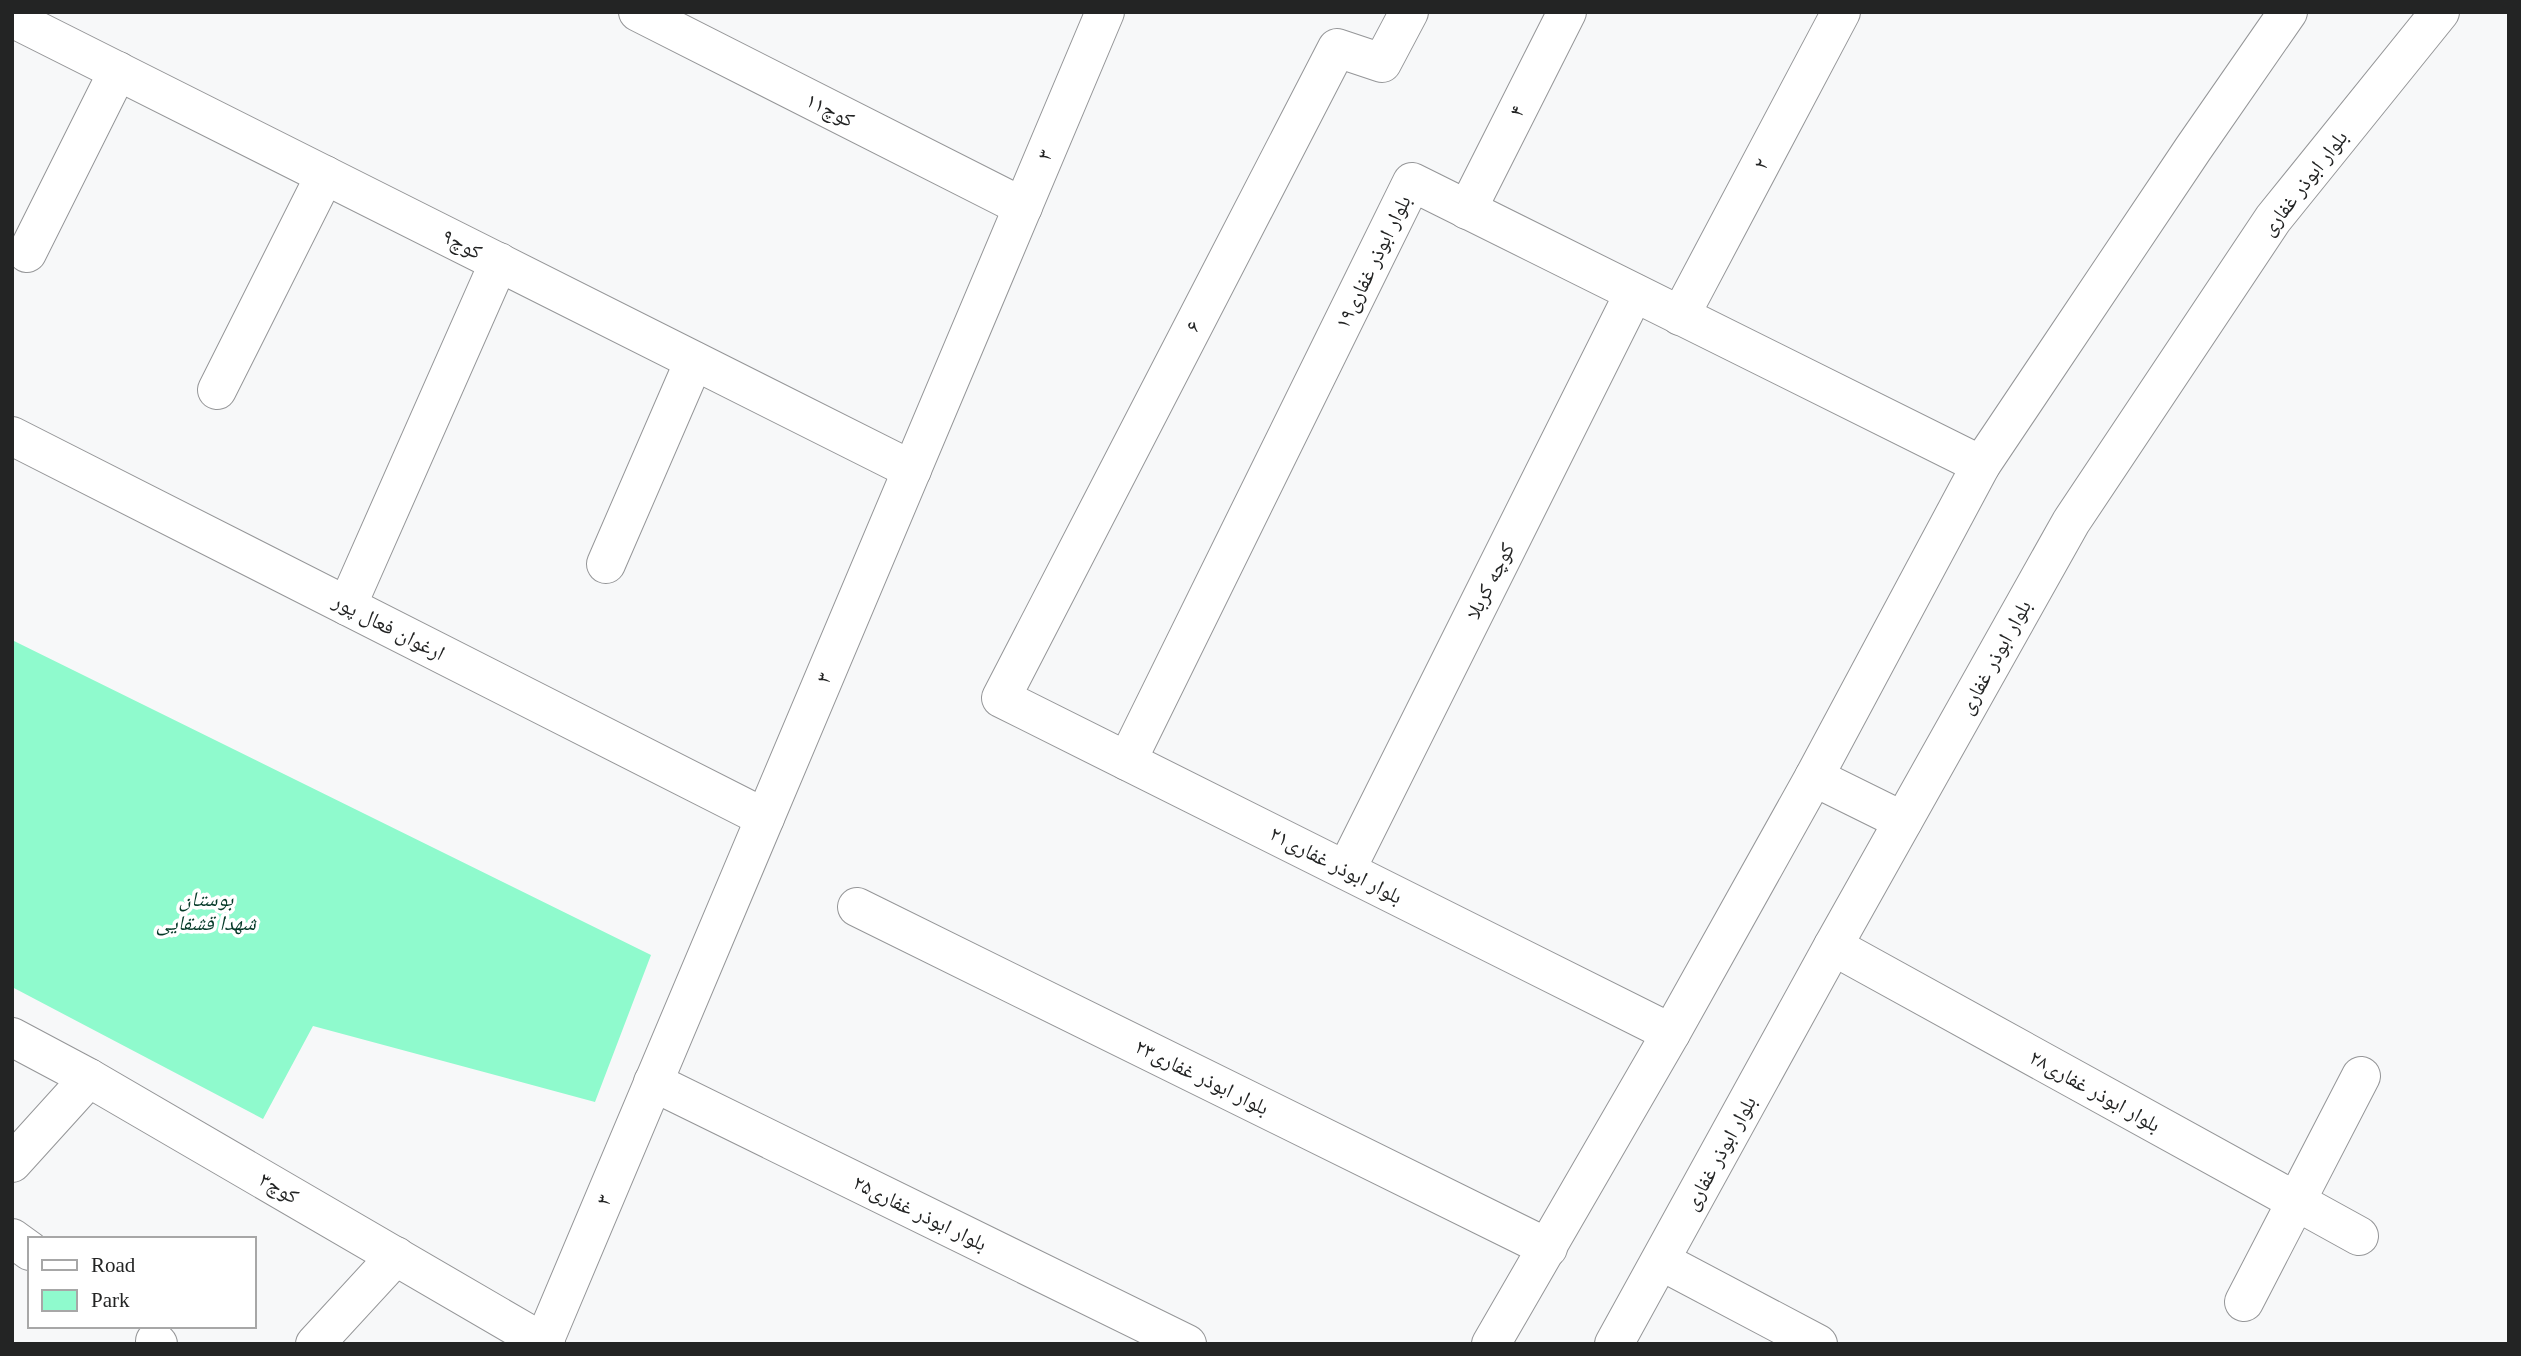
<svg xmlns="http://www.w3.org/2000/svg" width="2521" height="1356" font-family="'Times New Roman','Noto Naskh Arabic',serif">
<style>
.green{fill:#8ffacd}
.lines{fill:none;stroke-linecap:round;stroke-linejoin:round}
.street-casing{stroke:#959698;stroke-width:40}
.secondary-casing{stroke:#959698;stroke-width:40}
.street{stroke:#fff;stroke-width:38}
.secondary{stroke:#fff;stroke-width:38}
.labels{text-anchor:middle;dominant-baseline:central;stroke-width:7;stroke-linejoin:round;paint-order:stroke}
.street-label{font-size:21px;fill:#232424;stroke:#fff}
.park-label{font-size:21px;font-style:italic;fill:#053a28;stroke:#fff}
</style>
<rect width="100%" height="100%" fill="#f7f8f9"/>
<!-- green -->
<path class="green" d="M12,640L651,955L595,1102L313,1026L263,1119L12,987Z"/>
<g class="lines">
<!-- street casing -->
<g class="street-casing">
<g id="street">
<path d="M638,12L1023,207"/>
<path d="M1409,12L1382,63L1337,48L1001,698L1671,1033"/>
<path d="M12,18L912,470"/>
<path d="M1467,210L1567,12"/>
<path d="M27,253L118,71"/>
<path d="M1680,316L1841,12"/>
<path d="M217,390L325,175"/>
<path d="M12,436L765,818"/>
<path d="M606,564L694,361"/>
<path d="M347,606L499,262"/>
<path d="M1127,761L1412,182L1981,465"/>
<path d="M1346,870L1634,293"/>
<path d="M857,907L1548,1248"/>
<path d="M1833,946L2359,1236"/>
<path d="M12,1037L89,1078L546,1344"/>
<path d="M653,1082L1187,1344"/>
<path d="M12,1163L89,1078"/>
<path d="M12,1238L30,1251"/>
<path d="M1661,1261L1818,1344"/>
<path d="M2244,1302L2361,1076"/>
<path d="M155,1341L158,1344"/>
<path d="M315,1344L396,1256"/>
<path d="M543,1344L1105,12"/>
</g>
</g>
<!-- secondary casing -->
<g class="secondary-casing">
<g id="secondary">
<path d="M1814,777L1903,821"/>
<path d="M1491,1344L1671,1033L1814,777L1981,465L2193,149L2288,12"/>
<path d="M1614,1344L1833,946L2071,522L2273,219L2440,12"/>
</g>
</g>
<!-- street -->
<use href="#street" class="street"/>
<!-- secondary -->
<use href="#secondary" class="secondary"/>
</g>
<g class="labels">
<!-- street labels -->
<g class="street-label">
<text transform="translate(830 110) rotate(27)">۱۱کوچ</text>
<text transform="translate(1517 111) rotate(-63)">۴</text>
<text transform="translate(1045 155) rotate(-67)">۳</text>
<text transform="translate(1761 164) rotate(-62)">۲</text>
<text transform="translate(2304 183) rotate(-52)">بلوار ابوذر غفاری</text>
<text transform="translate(462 244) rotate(27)">۹کوچ</text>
<text transform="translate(1373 262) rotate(-64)">بلوار ابوذر غفاری۱۹</text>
<text transform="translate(1193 326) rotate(-63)">۶</text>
<text transform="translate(1490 581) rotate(-63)">کوچه کربلا</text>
<text transform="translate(389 627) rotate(27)">ارغوان فعال پور</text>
<text transform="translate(1995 657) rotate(-61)">بلوار ابوذر غفاری</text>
<text transform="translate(824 678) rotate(-67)">۳</text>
<text transform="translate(1336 865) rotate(27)">۲۱بلوار ابوذر غفاری</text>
<text transform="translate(1202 1077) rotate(26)">بلوار ابوذر غفاری۲۳</text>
<text transform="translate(2095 1091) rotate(29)">بلوار ابوذر غفاری۲۸</text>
<text transform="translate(1720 1153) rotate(-61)">بلوار ابوذر غفاری</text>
<text transform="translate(279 1188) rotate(30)">۳کوچ</text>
<text transform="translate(604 1200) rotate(-67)">۳</text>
<text transform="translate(920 1213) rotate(26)">بلوار ابوذر غفاری۲۵</text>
</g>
<!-- park labels -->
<g class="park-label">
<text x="206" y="899">بوستان<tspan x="206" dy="24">شهدا قشقایی</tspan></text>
</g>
</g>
<!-- border -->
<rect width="2521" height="1356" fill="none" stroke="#232424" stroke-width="28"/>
<!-- legend -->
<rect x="28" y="1237" width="228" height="91" fill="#ffffff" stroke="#a7a7a7" stroke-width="2"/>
<rect x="42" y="1260" width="35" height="10" fill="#ffffff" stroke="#a7a7a7" stroke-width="2"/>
<text x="91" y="1272" font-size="21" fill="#232424">Road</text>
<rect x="42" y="1290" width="35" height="21" fill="#8ffacd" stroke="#a7a7a7" stroke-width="2"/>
<text x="91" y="1307" font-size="21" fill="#232424">Park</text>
</svg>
